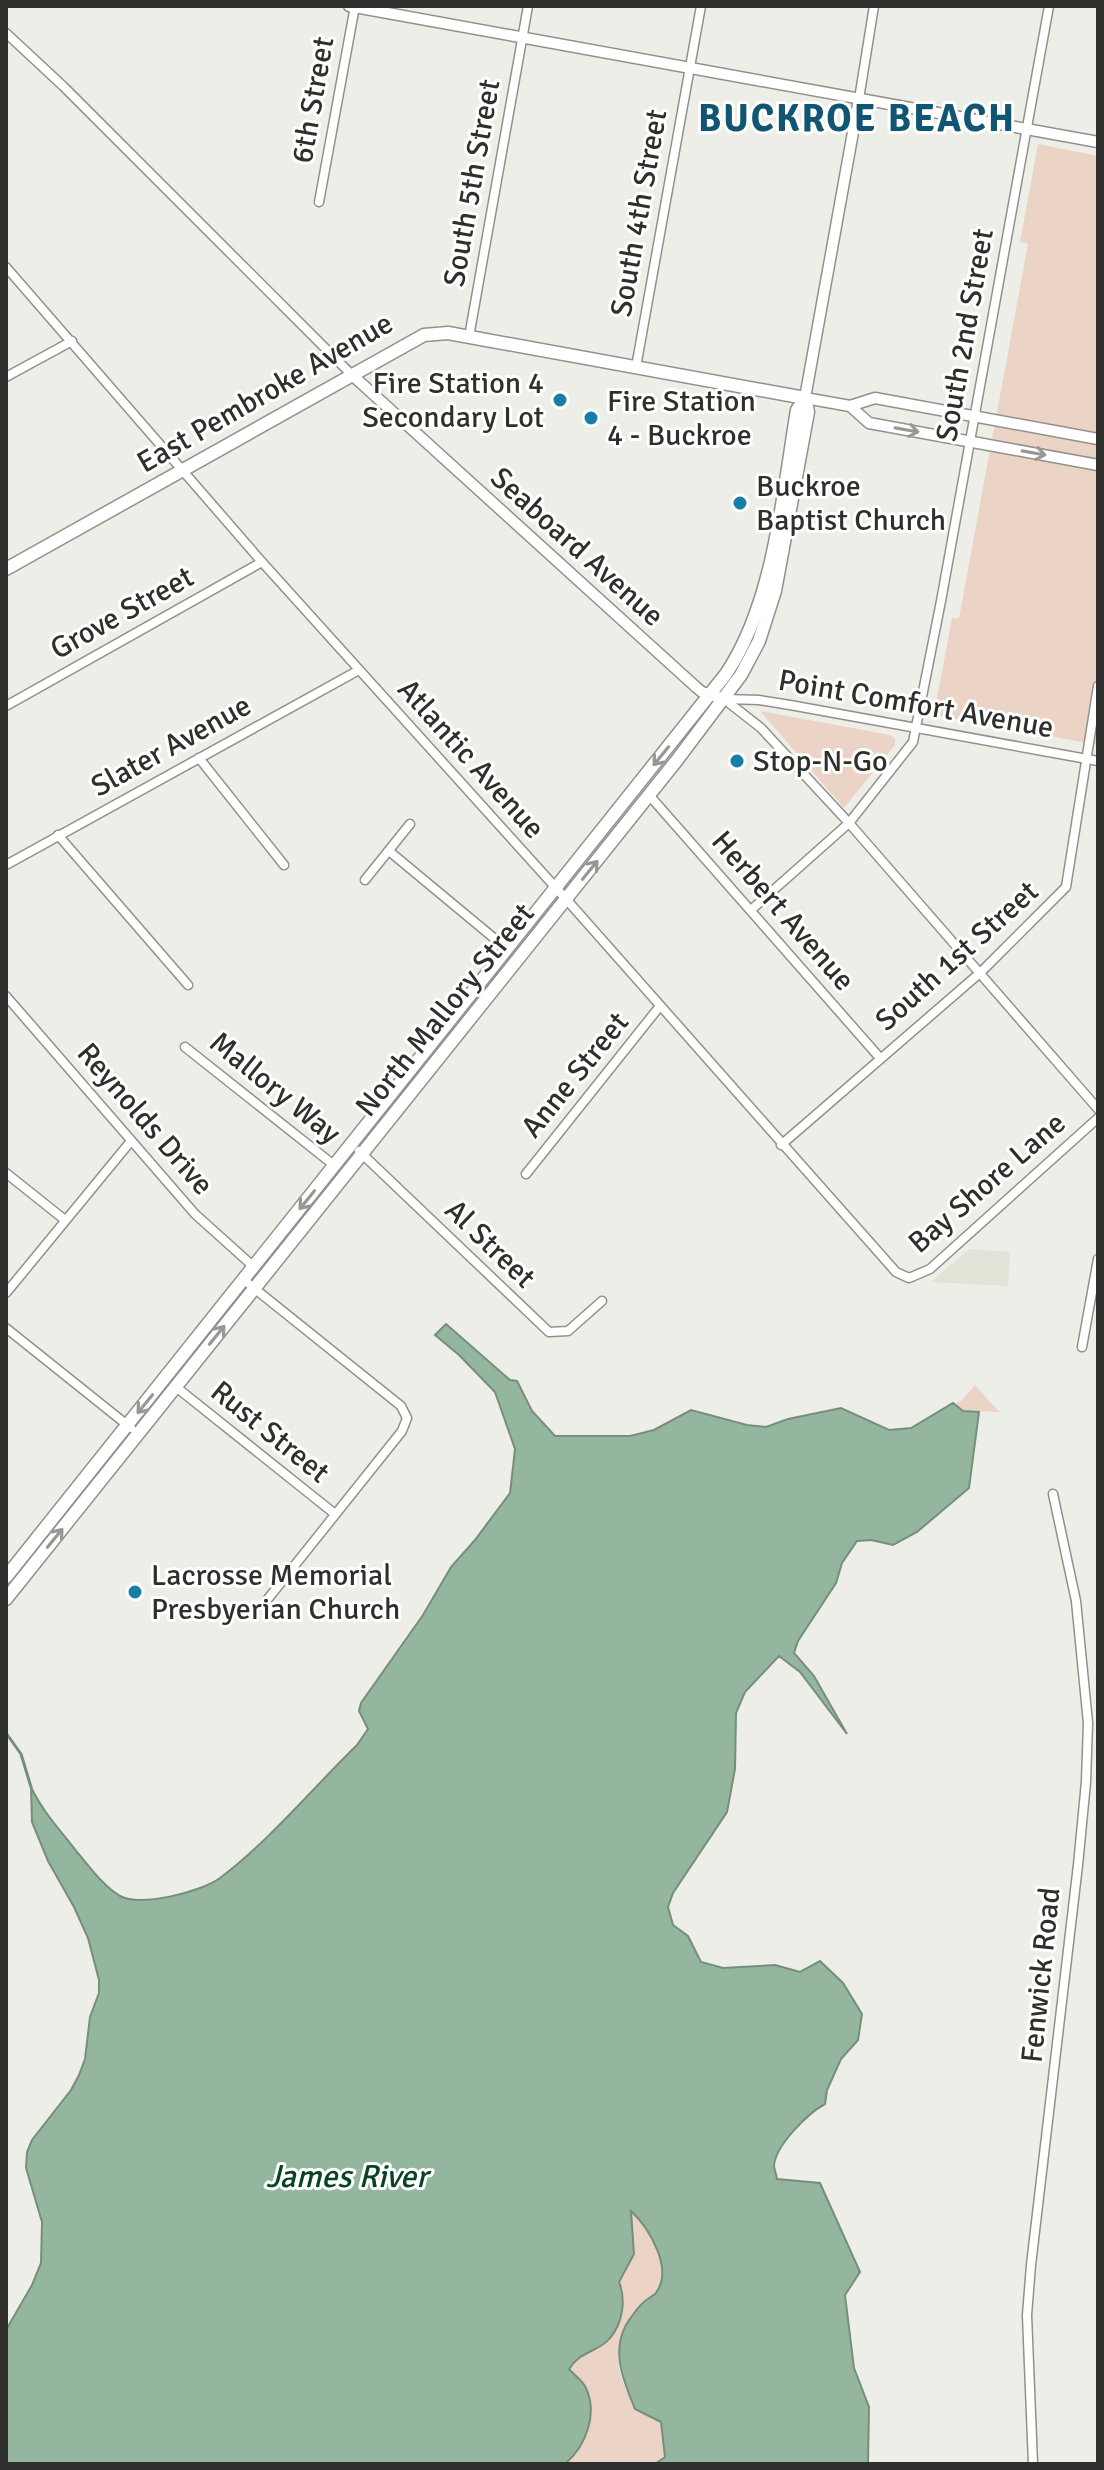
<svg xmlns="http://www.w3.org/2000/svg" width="1104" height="2470" font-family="Signika,sans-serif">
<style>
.built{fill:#e3e2d6}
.green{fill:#ebd3c6}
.water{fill:#94b69e;stroke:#768e7c;stroke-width:2}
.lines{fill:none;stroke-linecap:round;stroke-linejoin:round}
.stream{stroke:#768e7c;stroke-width:3}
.minor-casing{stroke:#91918c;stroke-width:11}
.tertiary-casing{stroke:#91918c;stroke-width:13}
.secondary-casing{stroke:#91918c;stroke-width:15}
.minor{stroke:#fff;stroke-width:8}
.tertiary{stroke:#fff;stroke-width:10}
.secondary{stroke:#fff;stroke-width:12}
.oneway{stroke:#979796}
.poi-dot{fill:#177ea8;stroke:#fffffe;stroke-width:3}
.labels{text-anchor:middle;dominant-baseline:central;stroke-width:6;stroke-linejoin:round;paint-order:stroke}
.street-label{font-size:30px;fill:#2f2f2d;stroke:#fffffe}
.poi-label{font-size:30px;fill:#2f2f2d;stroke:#fffffe;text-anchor:start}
.water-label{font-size:32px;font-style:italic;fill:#074324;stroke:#fffffe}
.district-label{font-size:38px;font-weight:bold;letter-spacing:2px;fill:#105572;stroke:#fffffe}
</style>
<rect width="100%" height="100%" fill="#eeeee8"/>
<!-- built -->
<path class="built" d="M969,1249L1010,1252L1008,1286L931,1282Z"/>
<!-- green -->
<g class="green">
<path d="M1038,144L1098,156V745L934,715L952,618H959L1028,244L1020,242Z"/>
<path d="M760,711L890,735L895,739V745L844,808Z"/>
<path d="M975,1385L999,1412L944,1409L961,1401Z"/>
<path d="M630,2210C649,2228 674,2267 656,2293C652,2298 651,2296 646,2300C640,2306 620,2347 619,2356C616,2373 629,2394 635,2409L660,2422L665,2458L655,2464H565L569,2461L585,2386L569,2369L576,2358L593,2349L618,2282L634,2254Z"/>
</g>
<!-- water -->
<path class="water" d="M446,1324L510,1380L517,1381L532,1411L555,1436H630L654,1430L691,1410L747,1425L766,1427L788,1419L841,1408L889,1430L911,1428L953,1403L963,1411L979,1412L969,1488L917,1532L893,1545L871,1540L857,1541L842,1563L836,1583L798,1641L794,1653L814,1676L847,1734L800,1672L779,1656L745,1692L736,1713L735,1769L727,1812L673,1893L668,1907L673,1925L688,1936L701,1962L723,1968L775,1965L800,1972L820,1961L843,1983L862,2014L858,2040L841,2059L827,2090L825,2104C808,2113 775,2146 774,2166C774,2167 777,2178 777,2179L820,2183L860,2272L845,2295L854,2368L869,2407L868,2464H655L665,2457L661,2422L635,2409C624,2382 611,2353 626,2325C630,2318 639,2306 645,2301C646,2300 654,2295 655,2294C675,2270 649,2228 631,2211L634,2254L619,2282C626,2299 623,2323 610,2338C599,2352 581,2350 569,2369C574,2375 583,2381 586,2388C598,2414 586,2446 565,2464H6V2330L32,2285L41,2263L42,2222L26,2168L27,2152L32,2140L71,2090L79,2075L85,2059L90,2017L99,1993V1980L88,1938L74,1907L48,1861L32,1822L31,1787C42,1811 61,1831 77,1852C90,1867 103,1886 120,1896C141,1907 201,1892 220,1878C270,1840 312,1789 357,1745L368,1729L359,1711L361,1703L423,1615L451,1567L475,1540L510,1493L515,1449L495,1392L459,1355L435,1335Z"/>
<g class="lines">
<!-- stream -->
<path class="stream" d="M6,1733L21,1754L31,1787"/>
<!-- minor casing -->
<g class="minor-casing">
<g id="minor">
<path d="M6,33L63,86L351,374"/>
<path d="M859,99L874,6"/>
<path d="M319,202L355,6"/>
<path d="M6,267L262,562L566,899L896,1272L909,1278L930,1269L1098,1118"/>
<path d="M469,337L528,6"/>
<path d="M636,367L701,6"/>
<path d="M6,377L72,341"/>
<path d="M724,699L761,728L849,823L1098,1109"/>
<path d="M725,699L759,700L790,705L1098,761"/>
<path d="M6,706L262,562"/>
<path d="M199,758L284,865"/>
<path d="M649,795L880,1058"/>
<path d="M58,835L188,985"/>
<path d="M389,851L507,949"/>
<path d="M6,865L359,670"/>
<path d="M365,880L410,824"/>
<path d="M751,910L849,823L913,742L941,601L1049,6"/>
<path d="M6,996L195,1214L254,1267"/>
<path d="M185,1047L335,1166"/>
<path d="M781,1145L981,972L1066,887L1098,686"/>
<path d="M359,1151L549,1332L568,1331L602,1301"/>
<path d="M6,1173L65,1220"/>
<path d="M526,1174L660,1006"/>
<path d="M244,1280L401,1406L407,1418L402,1431L267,1600"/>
<path d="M6,1293L131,1141"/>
<path d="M6,1328L131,1428"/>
<path d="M1082,1347L1098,1259"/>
<path d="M176,1387L335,1514"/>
<path d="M1033,2464L1027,2315L1031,2265L1078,1865L1086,1782L1088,1723L1076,1601L1053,1494"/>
</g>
</g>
<!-- tertiary casing -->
<g class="tertiary-casing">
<g id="tertiary">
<path d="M349,6L1098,142"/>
<path d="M859,99L805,398L850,406L875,398L1098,439"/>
<path d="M351,374L696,687L702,692L724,699"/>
<path d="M850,406L869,423L1098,465"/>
</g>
</g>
<!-- secondary casing -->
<g class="secondary-casing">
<g id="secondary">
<path d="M6,569L424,335L448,333L805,398"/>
<path d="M6,1577L726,674C774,603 783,494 797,410L805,398"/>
<path d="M6,1599L677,760L741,675L759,641L775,591L808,412L805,398"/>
</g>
</g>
<!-- minor -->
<use href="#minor" class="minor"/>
<!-- tertiary -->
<use href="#tertiary" class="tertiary"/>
<!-- secondary -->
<use href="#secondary" class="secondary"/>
</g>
<!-- one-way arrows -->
<defs><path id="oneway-shaft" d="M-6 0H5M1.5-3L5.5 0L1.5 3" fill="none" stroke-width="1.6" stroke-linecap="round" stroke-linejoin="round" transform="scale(2)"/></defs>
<g class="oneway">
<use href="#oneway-shaft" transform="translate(907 430) rotate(10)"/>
<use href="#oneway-shaft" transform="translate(1034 453) rotate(10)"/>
<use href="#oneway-shaft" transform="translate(661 756) rotate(129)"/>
<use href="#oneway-shaft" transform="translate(590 870) rotate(-51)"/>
<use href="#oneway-shaft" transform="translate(307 1200) rotate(129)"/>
<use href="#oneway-shaft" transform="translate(217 1335) rotate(-51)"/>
<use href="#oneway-shaft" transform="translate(145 1404) rotate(129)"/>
<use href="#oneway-shaft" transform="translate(55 1538) rotate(-51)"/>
</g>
<!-- markers -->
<g class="poi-dot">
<circle cx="560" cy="400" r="8"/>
<circle cx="591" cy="418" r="8"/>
<circle cx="740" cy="503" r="8"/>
<circle cx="737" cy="761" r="8"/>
<circle cx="135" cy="1592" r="8"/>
</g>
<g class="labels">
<!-- street labels -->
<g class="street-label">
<text transform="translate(313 100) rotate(-80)">6th Street</text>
<text transform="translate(472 183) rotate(-80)">South 5th Street</text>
<text transform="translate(639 213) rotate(-80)">South 4th Street</text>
<text transform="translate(965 335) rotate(-80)">South 2nd Street</text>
<text transform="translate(265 393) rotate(-30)">East Pembroke Avenue</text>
<text transform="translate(577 547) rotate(42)">Seaboard Avenue</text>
<text transform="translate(122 613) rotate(-29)">Grove Street</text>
<text transform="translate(916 704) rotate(10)">Point Comfort Avenue</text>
<text transform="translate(171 746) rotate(-29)">Slater Avenue</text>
<text transform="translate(471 759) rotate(48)">Atlantic Avenue</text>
<text transform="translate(783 911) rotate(49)">Herbert Avenue</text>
<text transform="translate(957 956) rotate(-42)">South 1st Street</text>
<text transform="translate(445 1010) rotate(-51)">North Mallory Street</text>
<text transform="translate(575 1075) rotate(-51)">Anne Street</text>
<text transform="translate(275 1088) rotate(39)">Mallory Way</text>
<text transform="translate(145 1119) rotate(49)">Reynolds Drive</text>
<text transform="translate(987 1183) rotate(-41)">Bay Shore Lane</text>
<text transform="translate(490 1244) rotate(44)">Al Street</text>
<text transform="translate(270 1432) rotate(39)">Rust Street</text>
<text transform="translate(1041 1975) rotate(-84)">Fenwick Road</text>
</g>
<!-- poi labels -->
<g class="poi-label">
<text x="544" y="383" text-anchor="end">Fire Station 4<tspan x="544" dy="34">Secondary Lot</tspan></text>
<text x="607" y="401">Fire Station<tspan x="607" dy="34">4 - Buckroe</tspan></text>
<text x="756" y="486">Buckroe<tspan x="756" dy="34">Baptist Church</tspan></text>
<text x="753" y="761">Stop-N-Go</text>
<text x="151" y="1575">Lacrosse Memorial<tspan x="151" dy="34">Presbyerian Church</tspan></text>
</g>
<!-- water labels -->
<g class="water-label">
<text x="347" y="2176">James River</text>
</g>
<!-- district labels -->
<g class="district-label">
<text x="857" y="118">BUCKROE BEACH</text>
</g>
</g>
<!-- border -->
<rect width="1104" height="2470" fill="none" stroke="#2f2f2d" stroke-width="16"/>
</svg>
